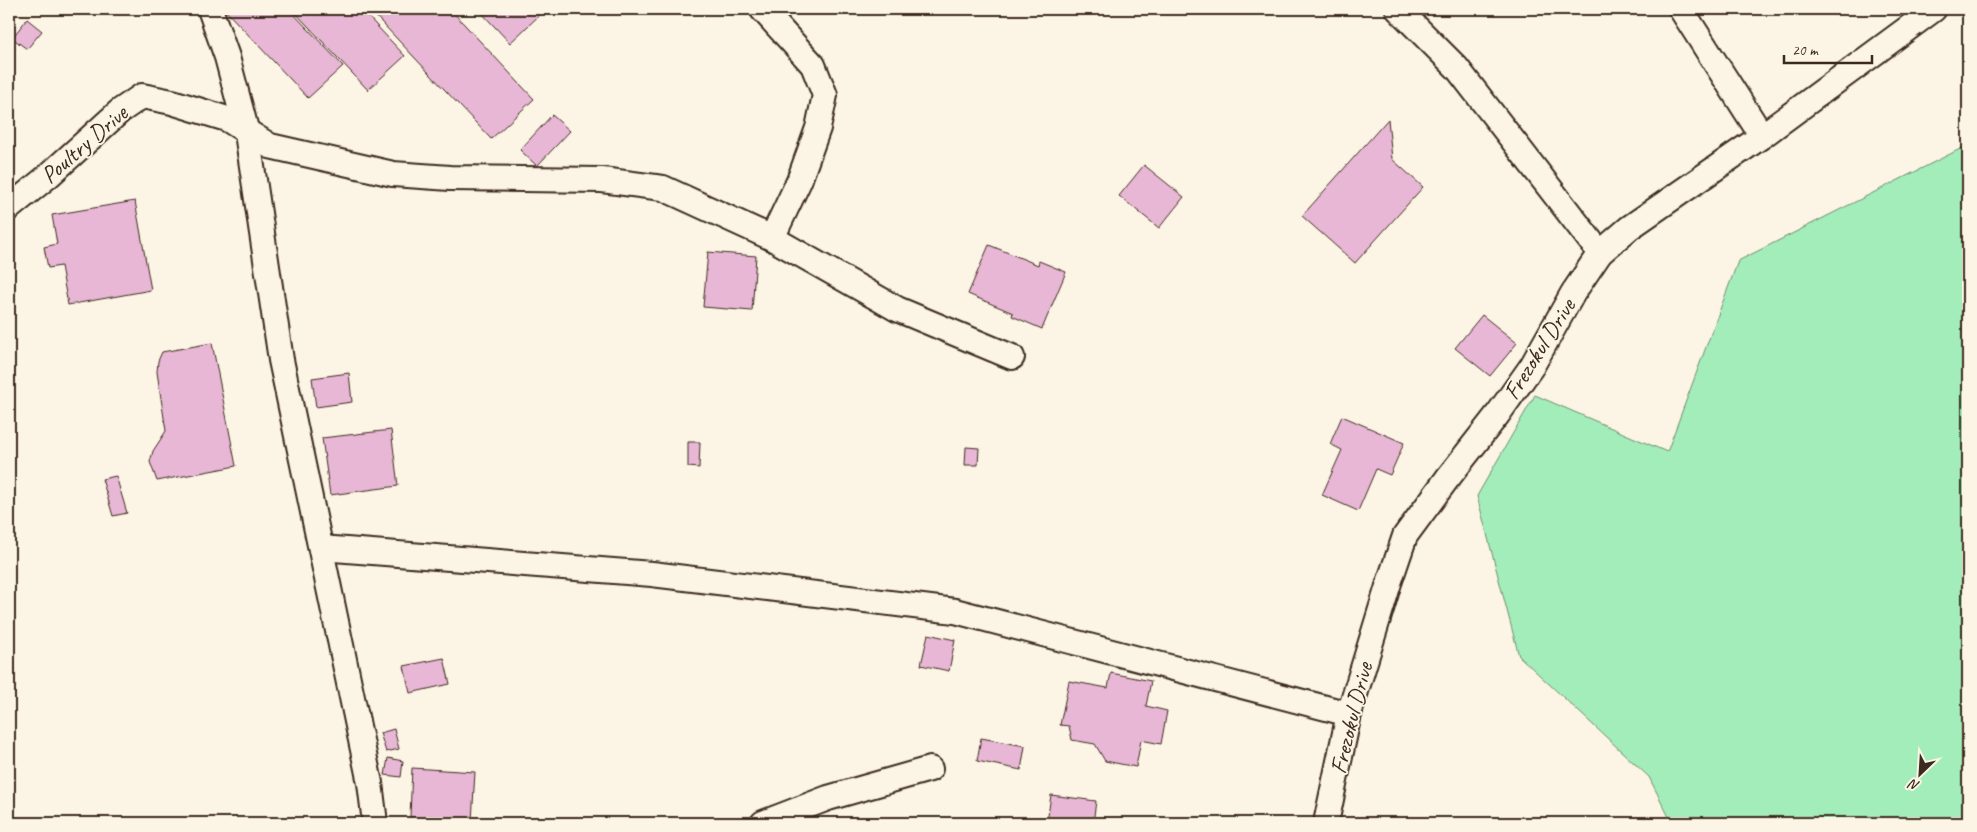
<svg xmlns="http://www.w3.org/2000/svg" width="1977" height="832" font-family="Caveat,sans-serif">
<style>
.green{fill:#a3edbb;stroke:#6f8c6c}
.building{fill:#e9b7d6;stroke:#3b2a1e}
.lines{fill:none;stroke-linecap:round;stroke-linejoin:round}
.street-casing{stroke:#3b2a1e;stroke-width:28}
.street{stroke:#fcf5e5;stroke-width:24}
.labels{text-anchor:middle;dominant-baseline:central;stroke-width:4;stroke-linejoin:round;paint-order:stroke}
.street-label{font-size:24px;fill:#3b2a1e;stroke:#fcf5e5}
</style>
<rect width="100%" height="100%" fill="#fcf5e5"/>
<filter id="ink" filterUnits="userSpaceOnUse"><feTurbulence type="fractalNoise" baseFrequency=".02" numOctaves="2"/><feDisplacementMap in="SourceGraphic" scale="10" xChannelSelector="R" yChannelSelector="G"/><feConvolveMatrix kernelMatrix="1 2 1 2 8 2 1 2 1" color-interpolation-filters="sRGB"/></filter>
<g filter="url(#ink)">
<!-- green -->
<path class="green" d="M1968,145V823H1672L1649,777L1519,656L1477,496L1535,395L1667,452L1738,261Z"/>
<!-- building -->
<g class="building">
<path d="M224,9H289L343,66L308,98Z"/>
<path d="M292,9H361L405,56L368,90Z"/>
<path d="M369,9H450L534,99L491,139Z"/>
<path d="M478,9H546L510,43Z"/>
<path d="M27,19L42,31L27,49L12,38Z"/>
<path d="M552,115L570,131L537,166L520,150Z"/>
<path d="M1388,119L1392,159L1423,187L1355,263L1302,216Z"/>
<path d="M1144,165L1184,197L1159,228L1119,196Z"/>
<path d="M135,201L151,290L68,305L61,266L48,268L44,247L57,244L52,215Z"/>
<path d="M989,245L1038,265L1039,261L1066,272L1042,329L1012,316L1013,313L968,294Z"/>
<path d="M708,252L756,256L752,311L703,307Z"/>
<path d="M1482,315L1517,343L1490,376L1455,348Z"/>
<path d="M212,343L236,466L157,481L150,462L153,451L166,431L157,372L158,361L162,352Z"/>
<path d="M349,373L352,402L316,407L312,378Z"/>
<path d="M1342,416L1404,443L1390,475L1376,469L1358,511L1322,495L1342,450L1330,444Z"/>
<path d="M391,430L398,486L330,495L322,438Z"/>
<path d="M688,442H700L699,468L688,467Z"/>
<path d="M966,447L979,448L978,465H965Z"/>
<path d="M116,476L127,513L113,516L102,479Z"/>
<path d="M928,634L955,640L949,671L921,665Z"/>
<path d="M444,658L450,684L410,693L404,666Z"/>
<path d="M1111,673L1151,681L1146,706L1167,711L1161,744L1141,740L1136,767L1105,761L1095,744L1072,740L1069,726L1060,725L1069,681L1108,688Z"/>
<path d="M394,729L399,749L386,752L380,733Z"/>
<path d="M981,738L1025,746L1021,770L977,761Z"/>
<path d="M388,758L403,761L401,777L385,775Z"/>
<path d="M412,768L475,772L472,821L410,817Z"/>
<path d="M1051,795L1096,801L1093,823H1047Z"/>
</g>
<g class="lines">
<!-- street casing -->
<g class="street-casing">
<g id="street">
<path d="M210,9L227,57L247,133L281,360L370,783L375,823"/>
<path d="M762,9L813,65L825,95L818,128L799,181L772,238"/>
<path d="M1398,9L1457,68L1600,253"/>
<path d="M1681,9L1762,136"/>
<path d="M9,208L47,177L120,111L142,96L172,102L227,119L270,146L393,174L450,178L602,180L663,188L772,238L897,309L1012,357"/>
<path d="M321,548L652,574L955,611L1349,714"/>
<path d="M763,823L828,798L930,769"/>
<path d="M1326,823L1349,714L1389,583L1405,536L1447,479L1498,414L1532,366L1573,293L1600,253L1629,228L1762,136L1934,9"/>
</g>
</g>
<!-- street -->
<use href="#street" class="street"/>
</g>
</g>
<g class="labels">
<!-- street labels -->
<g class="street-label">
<text transform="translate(84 144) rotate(-41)">Poultry Drive</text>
<text transform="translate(1539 349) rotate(-58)">Frezokul Drive</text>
<text transform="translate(1351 718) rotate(-76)">Frezokul Drive</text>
</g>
</g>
<!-- margin -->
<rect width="1977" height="832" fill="none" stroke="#fcf5e5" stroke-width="30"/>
<rect x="15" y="15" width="1947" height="802" fill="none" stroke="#3b2a1e" stroke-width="2" filter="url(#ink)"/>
<!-- north arrow -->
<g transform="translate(1920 774) rotate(205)" stroke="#fcf5e5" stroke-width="4" paint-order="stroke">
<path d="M0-4L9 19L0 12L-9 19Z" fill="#3b2a1e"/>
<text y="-8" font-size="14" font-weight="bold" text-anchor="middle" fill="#3b2a1e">N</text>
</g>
<!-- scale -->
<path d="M1784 55v8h88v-8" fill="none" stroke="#3b2a1e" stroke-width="2.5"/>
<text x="1792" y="55" font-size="15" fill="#3b2a1e" stroke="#fcf5e5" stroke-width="4" paint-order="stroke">20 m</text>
</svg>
